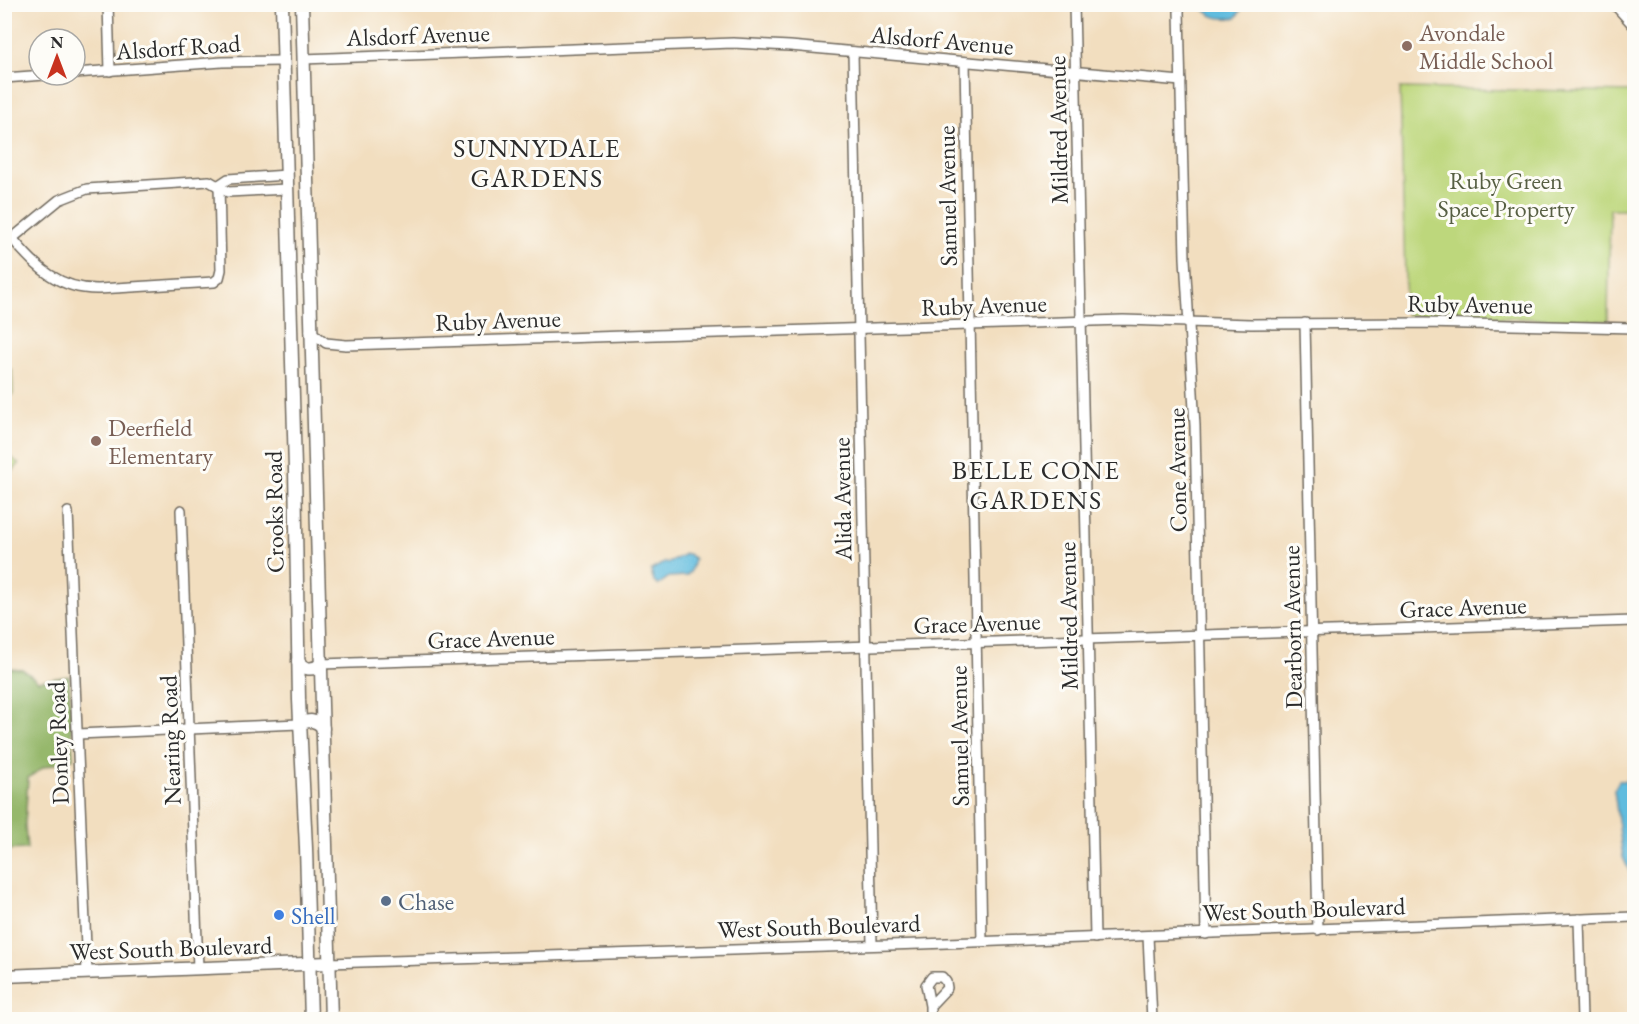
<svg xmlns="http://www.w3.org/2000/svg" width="1639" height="1024" font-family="'EB Garamond',serif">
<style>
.green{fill:#bdd77c;stroke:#748154;stroke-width:1.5}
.forest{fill:#96b86c;stroke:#60724c;stroke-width:1.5}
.water{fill:#61bcde;stroke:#467484;stroke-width:1.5}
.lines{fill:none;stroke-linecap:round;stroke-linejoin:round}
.minor-casing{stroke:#716a5f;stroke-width:12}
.major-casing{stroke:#716a5f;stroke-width:15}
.minor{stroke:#fff;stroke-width:9}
.major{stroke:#fff;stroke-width:12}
.education-dot{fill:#8d6e63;stroke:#fdfcf7;stroke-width:2}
.service-dot{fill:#5c6f8a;stroke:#fdfcf7;stroke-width:2}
.shop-dot{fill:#3f7fe0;stroke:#fdfcf7;stroke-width:2}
.labels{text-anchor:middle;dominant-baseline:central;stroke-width:6;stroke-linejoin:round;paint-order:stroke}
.education-label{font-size:24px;fill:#785e54;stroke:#fdfcf7;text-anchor:start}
.street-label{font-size:24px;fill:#2b2b2b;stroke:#fdfcf7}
.park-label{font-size:24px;fill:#575f43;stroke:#fdfcf7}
.service-label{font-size:24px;fill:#4e5e75;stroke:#fdfcf7;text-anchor:start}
.shop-label{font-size:24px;fill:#366cbe;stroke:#fdfcf7;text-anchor:start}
.neighbourhood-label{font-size:26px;letter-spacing:1.5px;fill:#2b2b2b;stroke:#fdfcf7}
</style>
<rect width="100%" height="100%" fill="#fdfcf7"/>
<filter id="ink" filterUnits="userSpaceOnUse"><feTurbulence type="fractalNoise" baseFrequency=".0167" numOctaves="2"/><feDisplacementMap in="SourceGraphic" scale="12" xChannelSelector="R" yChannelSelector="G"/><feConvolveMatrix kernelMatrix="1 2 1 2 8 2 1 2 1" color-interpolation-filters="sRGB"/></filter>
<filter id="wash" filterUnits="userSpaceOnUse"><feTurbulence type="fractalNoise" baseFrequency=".008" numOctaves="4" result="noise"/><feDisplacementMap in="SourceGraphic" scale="24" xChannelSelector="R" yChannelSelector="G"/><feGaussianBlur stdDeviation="1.35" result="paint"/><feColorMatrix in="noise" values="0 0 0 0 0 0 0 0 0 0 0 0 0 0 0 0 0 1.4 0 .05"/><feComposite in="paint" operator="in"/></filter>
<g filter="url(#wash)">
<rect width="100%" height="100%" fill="#f2debf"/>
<!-- green -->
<g class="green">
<path d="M1400,88L1634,92V209H1610L1608,321L1406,315Z"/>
<path d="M12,369L13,393L5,404V372Z"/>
<path d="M10,456L19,464L11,473H5V457Z"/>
</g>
<!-- forest -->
<path class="forest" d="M5,668L22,669L38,681L69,676L73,759L44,767L28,778L25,825L27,849L5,850Z"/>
<!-- water -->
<g class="water">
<path d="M1204,5H1241V10L1236,18C1222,19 1213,19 1203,9Z"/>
<path d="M685,554H689L694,559L691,571L686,576L669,577L658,585L654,582L651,570L665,562L668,563Z"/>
<path d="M1634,780V877H1632L1623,857L1614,790L1619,781Z"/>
</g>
</g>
<g filter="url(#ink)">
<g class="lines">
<!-- minor casing -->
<g class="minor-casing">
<g id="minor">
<path d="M108,4L110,71"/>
<path d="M1074,4L1095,938"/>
<path d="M1181,4L1179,11L1185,258L1195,426L1206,934"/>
<path d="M1614,4L1634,26"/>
<path d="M853,52L872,944"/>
<path d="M303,59L733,43L790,46L1181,81"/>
<path d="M965,62L982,941"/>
<path d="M75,73L222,62L283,61"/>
<path d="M4,78L45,75"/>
<path d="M219,185L228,179L287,175"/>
<path d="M12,238C35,267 60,290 99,289L214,282L219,278L221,270L219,185"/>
<path d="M4,245L59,200L87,189L209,181L228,192L287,189"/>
<path d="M1305,323L1318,930"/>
<path d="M310,331L326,343L346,345L1123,320L1251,324L1424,323L1634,328"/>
<path d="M181,510L198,968"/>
<path d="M68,512L87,972"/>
<path d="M321,664L1634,621"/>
<path d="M78,734L299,724"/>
<path d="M1579,919L1582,1020"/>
<path d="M1148,936L1152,1020"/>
<path d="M329,963L921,944L1634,917"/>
<path d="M930,1020V1006L926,985L932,977H942L946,982L947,988L930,1006"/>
</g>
</g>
<!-- major casing -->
<g class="major-casing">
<g id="major">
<path d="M282,4L295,469L299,700L306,848L311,1020"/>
<path d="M302,4L331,1020"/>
<path d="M298,661C303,670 313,671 321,664"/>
<path d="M299,724C309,720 316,719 323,728"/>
<path d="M4,976L329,963"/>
</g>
</g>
<!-- minor -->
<use href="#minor" class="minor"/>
<!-- major -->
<use href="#major" class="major"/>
</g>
</g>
<!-- markers -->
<g class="education-dot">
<circle cx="1407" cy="46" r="6"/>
<circle cx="96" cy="441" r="6"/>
</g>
<circle class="service-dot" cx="386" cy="901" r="6"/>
<circle class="shop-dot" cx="279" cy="915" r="6"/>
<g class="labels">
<!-- education labels -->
<g class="education-label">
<text x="1419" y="32">Avondale<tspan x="1419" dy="28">Middle School</tspan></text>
<text x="108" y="427">Deerfield<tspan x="108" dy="28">Elementary</tspan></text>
</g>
<!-- street labels -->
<g class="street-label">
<text transform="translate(418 35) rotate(-2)">Alsdorf Avenue</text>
<text transform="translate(942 40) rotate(5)">Alsdorf Avenue</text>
<text transform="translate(178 47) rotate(-4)">Alsdorf Road</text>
<text transform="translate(1058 130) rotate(-91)">Mildred Avenue</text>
<text transform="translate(947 196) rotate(-91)">Samuel Avenue</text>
<text transform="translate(1470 304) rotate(1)">Ruby Avenue</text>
<text transform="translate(984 305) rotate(-2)">Ruby Avenue</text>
<text transform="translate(498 320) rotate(-2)">Ruby Avenue</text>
<text transform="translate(1177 470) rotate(-91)">Cone Avenue</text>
<text transform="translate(842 499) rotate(-91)">Alida Avenue</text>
<text transform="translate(274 512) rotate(-91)">Crooks Road</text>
<text transform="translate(1463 607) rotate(-2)">Grace Avenue</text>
<text transform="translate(1068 616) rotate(-91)">Mildred Avenue</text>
<text transform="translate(977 623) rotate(-2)">Grace Avenue</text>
<text transform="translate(1292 627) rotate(-91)">Dearborn Avenue</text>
<text transform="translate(491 638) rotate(-2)">Grace Avenue</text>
<text transform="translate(959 736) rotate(-91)">Samuel Avenue</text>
<text transform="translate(170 740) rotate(-92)">Nearing Road</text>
<text transform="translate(58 743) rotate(-92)">Donley Road</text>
<text transform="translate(1304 909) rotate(-2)">West South Boulevard</text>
<text transform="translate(819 926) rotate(-2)">West South Boulevard</text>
<text transform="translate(171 948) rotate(-2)">West South Boulevard</text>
</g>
<!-- park labels -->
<g class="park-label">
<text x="1506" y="180">Ruby Green<tspan x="1506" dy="28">Space Property</tspan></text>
</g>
<!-- service labels -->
<g class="service-label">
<text x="398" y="901">Chase</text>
</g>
<!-- shop labels -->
<g class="shop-label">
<text x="291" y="915">Shell</text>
</g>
<!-- neighbourhood labels -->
<g class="neighbourhood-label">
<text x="537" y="148">SUNNYDALE<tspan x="537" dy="30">GARDENS</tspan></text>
<text x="1036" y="470">BELLE CONE<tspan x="1036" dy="30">GARDENS</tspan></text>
</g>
</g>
<!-- margin -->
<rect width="1639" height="1024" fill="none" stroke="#fdfcf7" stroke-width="24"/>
<!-- north arrow -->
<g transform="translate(57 57)"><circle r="28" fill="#fdfcf7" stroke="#a9a8a5" stroke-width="1.5"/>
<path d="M0-4.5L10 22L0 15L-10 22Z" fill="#c8321e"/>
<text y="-9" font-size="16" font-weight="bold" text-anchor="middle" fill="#2b2b2b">N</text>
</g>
</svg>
